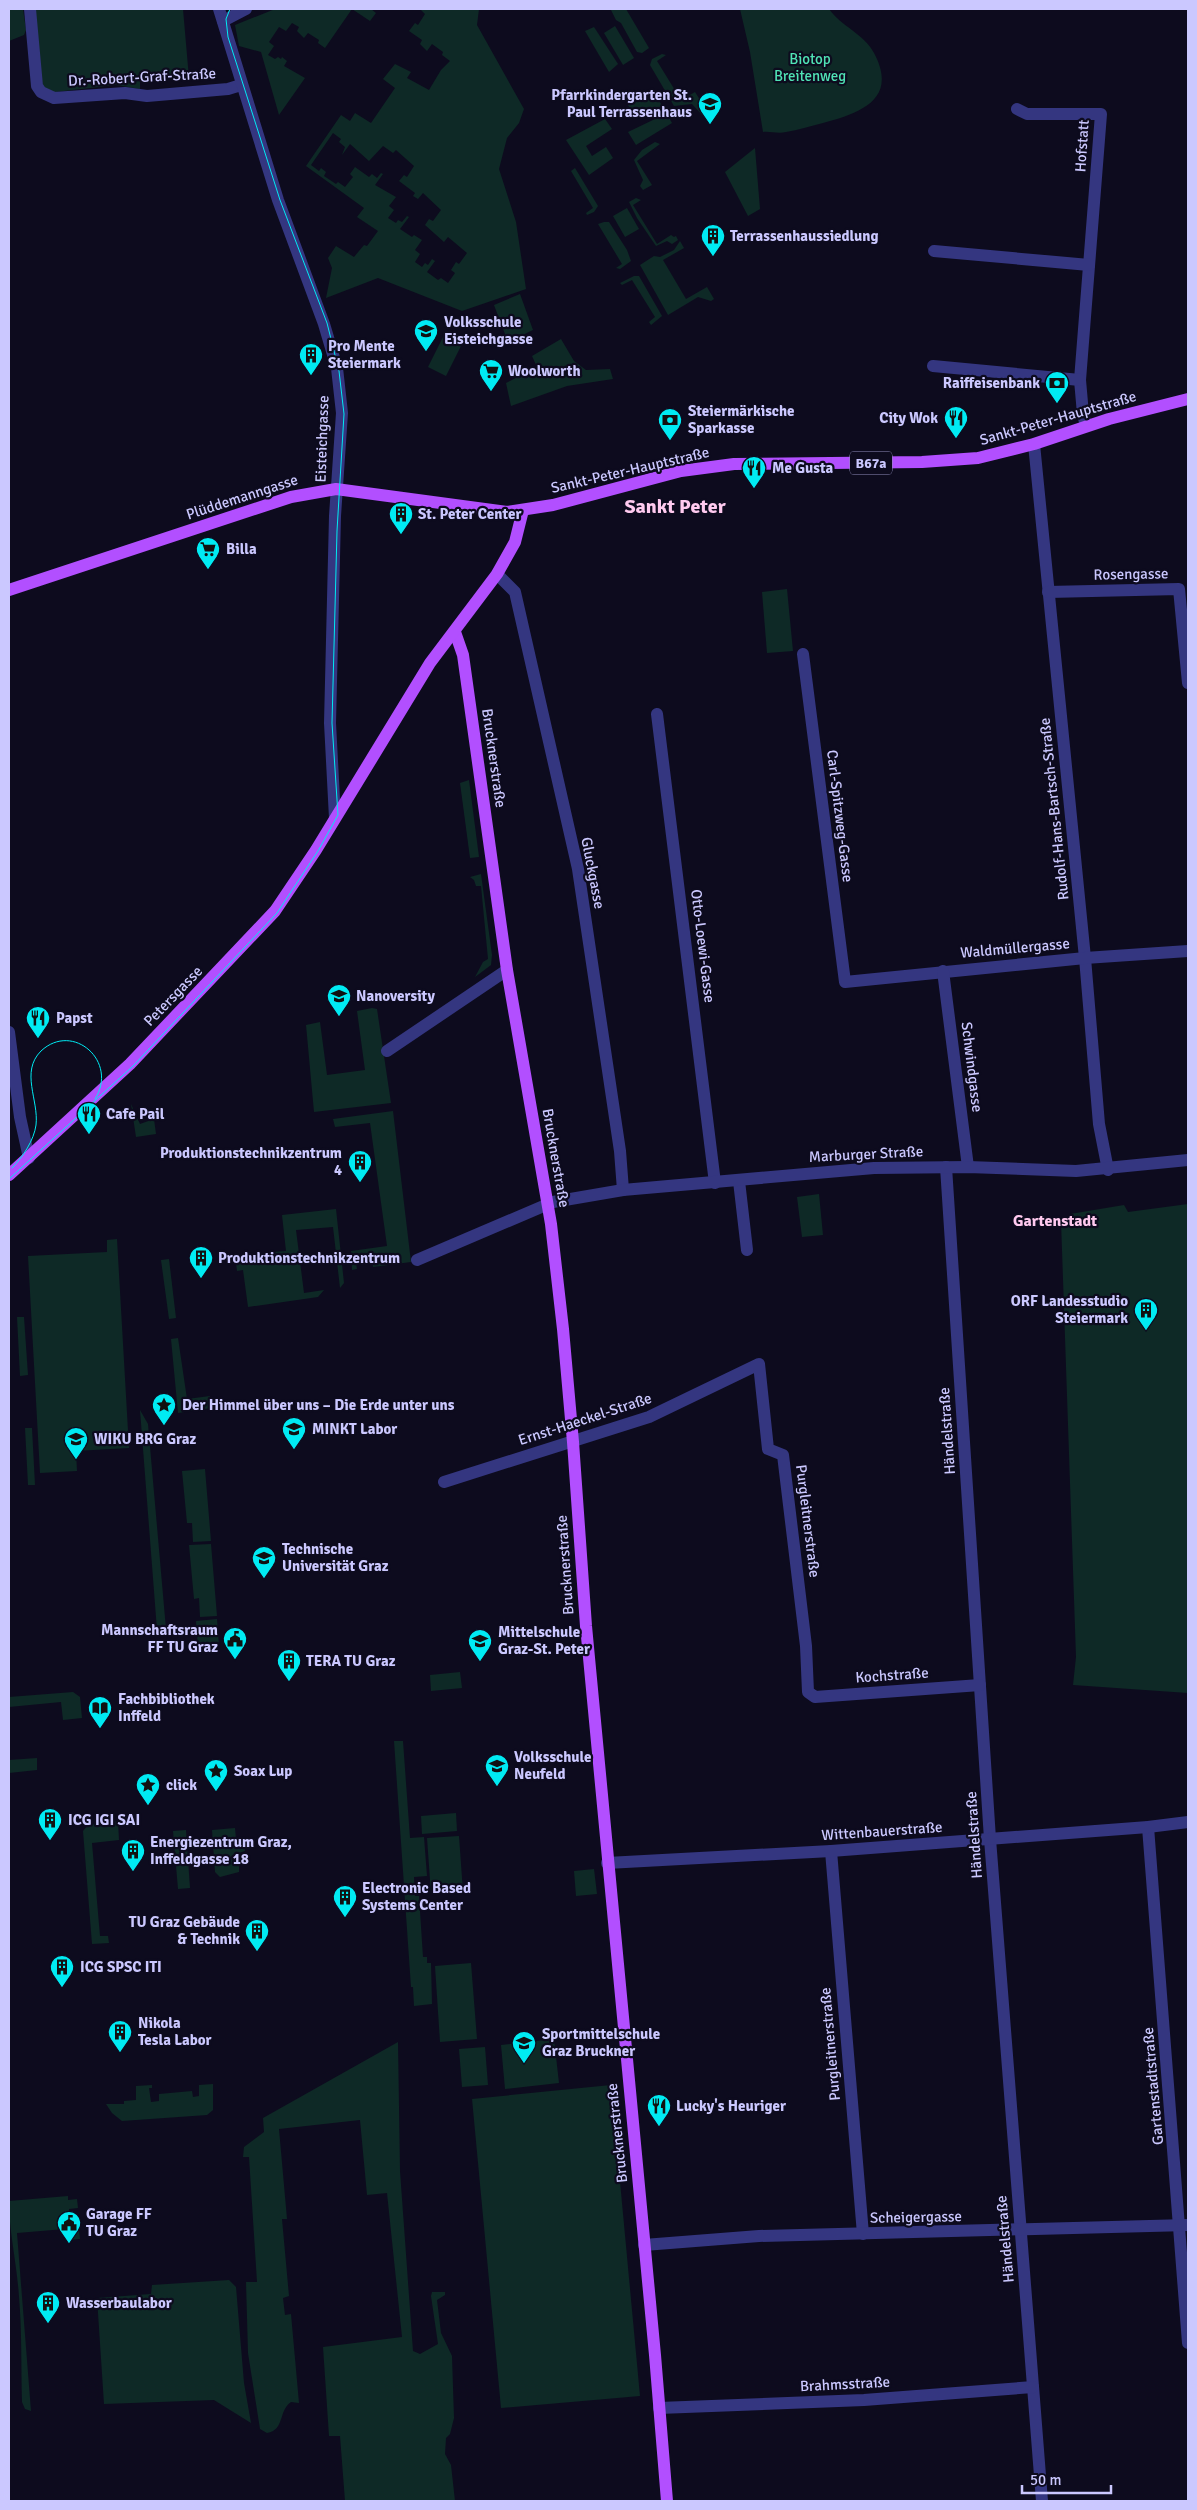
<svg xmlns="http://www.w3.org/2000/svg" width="1197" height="2510" font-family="Signika,sans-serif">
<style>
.green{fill:#0e2926;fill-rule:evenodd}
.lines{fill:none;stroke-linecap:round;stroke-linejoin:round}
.minor{stroke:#343680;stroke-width:12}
.major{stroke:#b24fff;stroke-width:12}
.tram{stroke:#00ebf3;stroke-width:1}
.labels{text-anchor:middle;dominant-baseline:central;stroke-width:4.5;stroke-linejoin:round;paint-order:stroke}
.shield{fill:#0d0b1e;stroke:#928fbc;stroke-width:1}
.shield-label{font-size:14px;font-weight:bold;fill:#cbc8ff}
.park-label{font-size:15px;fill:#50e3b5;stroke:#0d0b1e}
.street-label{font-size:15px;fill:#cbc8ff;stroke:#0d0b1e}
.poi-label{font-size:15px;font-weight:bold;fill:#cbc8ff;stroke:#0d0b1e;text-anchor:start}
.neighbourhood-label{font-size:16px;font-weight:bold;fill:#ffcaef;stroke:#0d0b1e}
.district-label{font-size:20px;font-weight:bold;fill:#ffcaef;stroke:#0d0b1e}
</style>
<rect width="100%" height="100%" fill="#0d0b1e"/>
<!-- green -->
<g class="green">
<path d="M9,9H23L26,30L24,35L9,41Z"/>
<path d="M34,9H183L189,78L140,81V89L116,85L47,93L43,90Z"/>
<path d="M275,9H371L376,13L370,21L352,9L325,48L318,43L319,40L308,33L304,38L297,31L299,27L292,23L286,31L279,27L269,42L274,46L268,55L275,59L278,57L281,59L282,57L287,61L284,66L305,78L279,115L261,52L239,46L235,25Z"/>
<path d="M420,9H479L477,25L524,109L519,123L507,138L499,169L516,222L526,289L462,311L378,278L326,298L332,268L328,258L336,246L354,257L364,245L367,246L378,231L357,217L364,208L306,166L341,115L350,121L355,113L371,123L395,88L383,79L395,64L411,72L407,78L429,90L441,70L450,61L442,55L443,52L432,44L427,51L420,44L422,40L409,31L415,23L418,25L425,14ZM333,133L341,139L339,142L345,147L342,155L350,144L369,161L383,146L393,153L396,150L414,166L407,177L404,175L399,181L415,193L413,196L418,199L423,193L441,210L433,221L429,219L425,225L444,242L448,237L467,253L459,264L456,262L451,270L455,273L448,283L441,278L438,280L427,272L435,261L432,259L428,265L425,263L422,267L415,262L420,254L415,250L422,240L414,235L412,237L400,229L409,217L407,216L402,222L398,220L396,223L388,218L394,210L389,206L396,197L375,185L383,174L381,173L377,178L372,174L369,177L355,167L350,174L353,177L345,187L338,182L336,184L324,176L326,172L321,168L319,171L311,165Z"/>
<path d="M613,9H626L649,48L642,53L637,52L621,23L616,20L611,10Z"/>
<path d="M740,9H829C841,26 864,34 874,53C899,100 859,113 823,123C810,126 798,130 786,132C778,134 770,131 763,132L750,52Z"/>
<path d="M615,26L634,58L623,65L604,33Z"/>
<path d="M594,27L618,64L609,72L585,31Z"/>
<path d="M662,54L666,55L657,61L681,100L695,92L709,114L704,117L692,104L674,106L650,65L652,59Z"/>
<path d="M653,90L672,123L636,145L628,132L655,119L648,108L634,115L628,105Z"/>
<path d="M605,119L612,129L586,146L592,156L606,147L613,158L589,175L566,140Z"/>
<path d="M655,142L660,144L637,161L652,185L643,190L640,186L643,180L634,160L642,150Z"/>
<path d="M755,148L760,209L748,216L725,172Z"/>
<path d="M575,168L598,206L594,212L587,215L586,213L593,208L571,171Z"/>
<path d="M636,198L641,200L633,205L657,244L671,235L674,237L676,236L678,240L672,244L667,241L656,246L637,218L629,202Z"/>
<path d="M627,208L639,229L625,237L613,216Z"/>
<path d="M604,222H609L627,250L631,261L620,269L616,268L622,264L598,224Z"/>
<path d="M680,241L684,248L663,260L686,299L707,287L714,299L711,301L698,297L668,315L640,265L654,256L660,257L674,250Z"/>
<path d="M634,276H639L662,316L651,325L649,322L655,317L632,280L622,285L620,283Z"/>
<path d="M520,294L533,330L508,342L494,305Z"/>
<path d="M443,337L461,346L446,376L428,367Z"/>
<path d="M561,339L574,361L586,370L610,369L613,379L567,386L511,406L506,383L537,367L532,356Z"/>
<path d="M787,589L793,651L767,653L762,592Z"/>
<path d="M469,780L479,857L470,858L460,783Z"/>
<path d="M481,874L492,955L491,965L475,977L483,962L488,959L481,886H476L474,880L470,877Z"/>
<path d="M372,1008L377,1009L391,1103L314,1112L306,1025L320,1022L327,1075L365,1070L357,1011Z"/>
<path d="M131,1104L140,1124L154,1119L156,1134L136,1137Z"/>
<path d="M393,1111L411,1262L373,1267L372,1261L356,1263L357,1269L352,1270L351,1251L387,1246L370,1123L335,1127L333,1119Z"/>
<path d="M819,1194L823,1235L802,1237L797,1197Z"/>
<path d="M1188,1204V1693L1073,1685L1076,1657L1061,1221L1070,1214L1124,1205L1128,1212Z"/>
<path d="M336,1209L344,1283L340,1288L333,1227L296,1230L304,1293L324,1290L318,1297L248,1307L243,1270L237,1271L235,1255L286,1251L282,1215Z"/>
<path d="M117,1239L129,1448L76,1451L77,1471L40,1473L28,1256L107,1252V1240Z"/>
<path d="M169,1259L176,1318L169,1319L161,1260Z"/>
<path d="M17,1317H24L28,1375L20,1376Z"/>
<path d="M178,1338L187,1399L210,1396L211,1408L178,1413L171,1339Z"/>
<path d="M140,1410L148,1424L166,1629L157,1630Z"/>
<path d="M25,1428H32L35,1485H28Z"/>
<path d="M205,1469L211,1541L193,1542L192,1523H187L182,1471Z"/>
<path d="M211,1544L217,1616L200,1617L199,1598L194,1599L189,1545Z"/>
<path d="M217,1619L219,1646L198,1648L196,1621Z"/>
<path d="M460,1672L462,1688L431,1691L430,1675Z"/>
<path d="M73,1692L80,1697L82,1718L63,1720L61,1702L9,1707V1697Z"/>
<path d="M394,1741H403L410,1838L424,1837L427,1876L414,1877L415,1896H419L423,1957H427V1963H431L432,2004L414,2006L413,1987H411Z"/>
<path d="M37,1758V1770L9,1773V1760Z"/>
<path d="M456,1813L457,1831L422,1834L421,1816Z"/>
<path d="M118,1821L119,1840L92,1843L100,1936H108L109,1943L92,1944L83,1831L88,1825Z"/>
<path d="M235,1828L236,1839L244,1843L245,1851L239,1853V1872L220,1877L215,1872L212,1830Z"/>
<path d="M186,1830L190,1888L178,1889L173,1831Z"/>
<path d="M459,1836L463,1892L431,1894L427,1838Z"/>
<path d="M594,1869L597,1894L576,1896L574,1871Z"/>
<path d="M471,1963L477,2039L440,2042L435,1966Z"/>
<path d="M554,2039L559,2083L505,2089L501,2045Z"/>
<path d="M398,2042L400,2171L413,2351L420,2354L438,2344L431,2296L432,2292H445V2295L437,2300L441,2333L452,2356L454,2418L450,2434L446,2438L445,2454L451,2465L455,2501H345L340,2436H329L323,2347L402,2337L387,2193L367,2195L360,2120L279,2129L287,2219H282L289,2296L283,2298L285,2315L291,2314L299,2403L291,2402C278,2411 285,2430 267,2433L260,2429L248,2353L246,2282H257L249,2157H243L244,2147L264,2132L263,2118Z"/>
<path d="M485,2047L488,2085L462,2087L459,2049Z"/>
<path d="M213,2084V2110L207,2115L122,2121L112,2113L106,2104H124V2101L136,2100V2086L152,2085V2088H149L151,2102L159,2101V2094L192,2091L193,2097L199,2096V2085Z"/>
<path d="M611,2085L640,2396L501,2408L472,2099Z"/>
<path d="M68,2196V2200L77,2199L78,2208L69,2209L71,2231L79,2230L80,2239L66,2240L65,2229L17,2233L31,2411L25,2409L22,2402C21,2367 22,2332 19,2297C17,2264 9,2233 9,2201Z"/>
<path d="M229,2280L236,2287L244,2383L251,2423L214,2400L104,2404L97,2298L151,2294L152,2285Z"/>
</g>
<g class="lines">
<!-- minor -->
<g class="minor">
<path d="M30,9L37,86L41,92L54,98L125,93L147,96L228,89L241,85"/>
<path d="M219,9L278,200L324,324L337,368L342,413L335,516L330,723L335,818"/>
<path d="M223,21L246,9"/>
<path d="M1017,109L1027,114H1101L1080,380L1083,414L1086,426"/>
<path d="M934,251L1089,265"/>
<path d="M933,366L1080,380"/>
<path d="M1034,444L1085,958L1099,1124L1108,1170"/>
<path d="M497,574L515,592L578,869L620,1151L623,1190"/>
<path d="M1048,592L1179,589L1188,683"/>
<path d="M803,654L845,982L1085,958L1188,951"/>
<path d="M657,714L715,1183"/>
<path d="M943,971L968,1167"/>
<path d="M9,1032L20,1117L29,1158"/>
<path d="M387,1051L507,970"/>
<path d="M946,1167L990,1839L1042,2501"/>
<path d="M739,1181L747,1250"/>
<path d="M417,1260L553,1202L623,1190L874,1168L968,1167L1076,1171L1188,1160"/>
<path d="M444,1482L649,1417L759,1364L768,1449L783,1455L806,1646L808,1692L815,1697L980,1685"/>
<path d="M1148,1827L1188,2343"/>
<path d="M831,1851L863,2234"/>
<path d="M607,1863L831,1851L1148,1827L1188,1822"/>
<path d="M644,2245L759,2236L1188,2225"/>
<path d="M659,2408L864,2400L1033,2387"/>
</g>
<!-- major -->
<g class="major">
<path d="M9,590L291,497L336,489L507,512L553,505L681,471L734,464L922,462L978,458L1034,444L1109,419L1188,399"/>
<path d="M455,632L463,655L507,970L551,1224L563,1329L573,1442L586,1626L655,2355L667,2501"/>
<path d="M9,1175L130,1064L275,911L316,850L430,663L497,574L515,542L523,510"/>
</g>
<!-- tram -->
<g class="tram">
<path d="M12,1168C23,1157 34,1140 36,1125C39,1100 20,1072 41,1051C73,1021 119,1062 95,1099"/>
<path d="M9,1179L133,1066L277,913L318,851L338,815L332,723L337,531L344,414L339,371L327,323L280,200L228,37L226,19L230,9"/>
</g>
</g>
<!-- icons -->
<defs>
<g id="school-pin" transform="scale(1.25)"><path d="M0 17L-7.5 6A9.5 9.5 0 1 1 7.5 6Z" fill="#00ebf3" stroke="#0d0b1e"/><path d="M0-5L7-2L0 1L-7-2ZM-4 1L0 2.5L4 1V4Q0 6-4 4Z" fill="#111"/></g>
<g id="building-pin" transform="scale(1.25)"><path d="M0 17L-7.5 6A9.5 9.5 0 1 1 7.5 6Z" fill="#00ebf3" stroke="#0d0b1e"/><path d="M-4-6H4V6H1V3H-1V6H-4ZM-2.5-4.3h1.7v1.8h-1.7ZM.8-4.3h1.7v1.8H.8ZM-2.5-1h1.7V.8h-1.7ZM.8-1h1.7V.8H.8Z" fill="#111"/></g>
<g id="supermarket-pin" transform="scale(1.25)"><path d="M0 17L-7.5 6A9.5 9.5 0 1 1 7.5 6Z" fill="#00ebf3" stroke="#0d0b1e"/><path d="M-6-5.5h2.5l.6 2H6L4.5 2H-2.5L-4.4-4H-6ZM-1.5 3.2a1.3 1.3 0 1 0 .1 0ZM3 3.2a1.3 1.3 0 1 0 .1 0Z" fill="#111"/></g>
<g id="bank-pin" transform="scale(1.25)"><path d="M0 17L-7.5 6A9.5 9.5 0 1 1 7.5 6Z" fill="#00ebf3" stroke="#0d0b1e"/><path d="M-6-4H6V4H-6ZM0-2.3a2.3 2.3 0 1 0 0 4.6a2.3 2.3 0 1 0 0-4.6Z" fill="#111"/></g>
<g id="restaurant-pin" transform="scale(1.25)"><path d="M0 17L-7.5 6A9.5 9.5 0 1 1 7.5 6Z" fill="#00ebf3" stroke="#0d0b1e"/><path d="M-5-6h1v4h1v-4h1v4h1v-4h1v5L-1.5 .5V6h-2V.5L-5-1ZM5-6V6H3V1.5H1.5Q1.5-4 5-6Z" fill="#111"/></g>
<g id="sight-pin" transform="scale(1.25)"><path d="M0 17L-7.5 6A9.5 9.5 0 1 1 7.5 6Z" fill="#00ebf3" stroke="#0d0b1e"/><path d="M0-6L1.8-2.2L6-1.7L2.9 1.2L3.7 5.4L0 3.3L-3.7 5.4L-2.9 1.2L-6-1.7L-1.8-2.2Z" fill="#111"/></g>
<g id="university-pin" transform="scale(1.25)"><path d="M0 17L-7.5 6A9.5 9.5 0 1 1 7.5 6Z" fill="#00ebf3" stroke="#0d0b1e"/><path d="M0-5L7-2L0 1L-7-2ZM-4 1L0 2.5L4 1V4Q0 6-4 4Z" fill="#111"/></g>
<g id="civic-pin" transform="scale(1.25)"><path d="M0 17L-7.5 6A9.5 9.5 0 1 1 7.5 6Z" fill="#00ebf3" stroke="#0d0b1e"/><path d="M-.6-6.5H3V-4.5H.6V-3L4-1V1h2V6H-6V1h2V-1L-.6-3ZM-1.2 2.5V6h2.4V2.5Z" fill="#111"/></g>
<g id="library-pin" transform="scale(1.25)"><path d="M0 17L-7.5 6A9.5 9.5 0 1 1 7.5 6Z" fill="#00ebf3" stroke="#0d0b1e"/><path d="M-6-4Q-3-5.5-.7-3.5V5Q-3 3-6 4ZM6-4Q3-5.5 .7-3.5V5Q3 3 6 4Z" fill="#111"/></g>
</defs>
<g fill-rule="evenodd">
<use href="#school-pin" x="710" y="104"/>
<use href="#building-pin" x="713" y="236"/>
<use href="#school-pin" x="426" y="331"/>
<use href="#building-pin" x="311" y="355"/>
<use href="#supermarket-pin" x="491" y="371"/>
<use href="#bank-pin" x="1057" y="383"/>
<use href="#restaurant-pin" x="956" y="418"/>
<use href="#bank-pin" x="670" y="420"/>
<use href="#restaurant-pin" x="754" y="468"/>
<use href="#building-pin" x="401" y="514"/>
<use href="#supermarket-pin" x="208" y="549"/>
<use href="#school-pin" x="339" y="996"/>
<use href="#restaurant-pin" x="38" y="1018"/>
<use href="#restaurant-pin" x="89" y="1114"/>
<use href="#building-pin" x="360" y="1162"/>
<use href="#building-pin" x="201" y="1258"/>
<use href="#building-pin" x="1146" y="1310"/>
<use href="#sight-pin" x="164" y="1405"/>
<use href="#university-pin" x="294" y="1429"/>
<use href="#school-pin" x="76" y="1439"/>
<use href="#university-pin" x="264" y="1558"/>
<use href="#civic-pin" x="235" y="1639"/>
<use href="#school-pin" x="480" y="1641"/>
<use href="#building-pin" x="289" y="1661"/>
<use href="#library-pin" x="100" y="1708"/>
<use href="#school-pin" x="497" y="1766"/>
<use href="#sight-pin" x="216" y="1771"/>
<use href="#sight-pin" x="148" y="1785"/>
<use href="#building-pin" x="50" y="1820"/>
<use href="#building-pin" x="133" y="1851"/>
<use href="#building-pin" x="345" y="1897"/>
<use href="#building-pin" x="257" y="1931"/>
<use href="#building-pin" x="62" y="1967"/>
<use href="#building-pin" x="120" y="2032"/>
<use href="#school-pin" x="524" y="2043"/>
<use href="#restaurant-pin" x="659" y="2106"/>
<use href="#civic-pin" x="69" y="2223"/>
<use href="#building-pin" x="48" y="2303"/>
</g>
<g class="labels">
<!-- shield labels -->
<rect class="shield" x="850" y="451.5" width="42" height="23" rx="4"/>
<g class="shield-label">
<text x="871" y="463">B67a</text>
</g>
<!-- park labels -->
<g class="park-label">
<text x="810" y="59">Biotop<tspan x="810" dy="17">Breitenweg</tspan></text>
</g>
<!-- street labels -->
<g class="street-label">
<text transform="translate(142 77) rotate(-3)">Dr.-Robert-Graf-Straße</text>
<text transform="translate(1082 146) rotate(-86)">Hofstatt</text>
<text transform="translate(1058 418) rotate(-16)">Sankt-Peter-Hauptstraße</text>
<text transform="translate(322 439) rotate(-88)">Eisteichgasse</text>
<text transform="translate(630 470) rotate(-13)">Sankt-Peter-Hauptstraße</text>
<text transform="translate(242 497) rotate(-18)">Plüddemanngasse</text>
<text transform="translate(1131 574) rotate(-1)">Rosengasse</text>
<text transform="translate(494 758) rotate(82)">Brucknerstraße</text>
<text transform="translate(1054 809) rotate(-96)">Rudolf-Hans-Bartsch-Straße</text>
<text transform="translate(840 816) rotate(83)">Carl-Spitzweg-Gasse</text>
<text transform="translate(593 873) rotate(79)">Gluckgasse</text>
<text transform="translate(703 946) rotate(83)">Otto-Loewi-Gasse</text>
<text transform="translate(1015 948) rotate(-5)">Waldmüllergasse</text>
<text transform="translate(173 996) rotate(-46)">Petersgasse</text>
<text transform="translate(972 1067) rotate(83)">Schwindgasse</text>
<text transform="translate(866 1154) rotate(-3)">Marburger Straße</text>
<text transform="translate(556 1158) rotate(80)">Brucknerstraße</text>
<text transform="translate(585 1419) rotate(-18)">Ernst-Haeckel-Straße</text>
<text transform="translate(947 1431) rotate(-94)">Händelstraße</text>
<text transform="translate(808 1521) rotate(83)">Purgleitnerstraße</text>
<text transform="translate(565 1565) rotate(-94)">Brucknerstraße</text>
<text transform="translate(892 1675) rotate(-4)">Kochstraße</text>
<text transform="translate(882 1831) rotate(-4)">Wittenbauerstraße</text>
<text transform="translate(974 1835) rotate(-94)">Händelstraße</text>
<text transform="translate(830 2044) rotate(-95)">Purgleitnerstraße</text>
<text transform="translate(1153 2086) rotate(-95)">Gartenstadtstraße</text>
<text transform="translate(617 2133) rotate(-96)">Brucknerstraße</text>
<text transform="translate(916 2217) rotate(-1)">Scheigergasse</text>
<text transform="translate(1005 2239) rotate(-95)">Händelstraße</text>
<text transform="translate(845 2384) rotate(-3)">Brahmsstraße</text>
</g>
<!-- poi labels -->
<g class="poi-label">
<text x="692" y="95" text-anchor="end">Pfarrkindergarten St.<tspan x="692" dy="17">Paul Terrassenhaus</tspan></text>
<text x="730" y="236">Terrassenhaussiedlung</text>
<text x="444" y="322">Volksschule<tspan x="444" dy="17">Eisteichgasse</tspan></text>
<text x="328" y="346">Pro Mente<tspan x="328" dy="17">Steiermark</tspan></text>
<text x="508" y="371">Woolworth</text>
<text x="1040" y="383" text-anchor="end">Raiffeisenbank</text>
<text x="688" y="411">Steiermärkische<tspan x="688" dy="17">Sparkasse</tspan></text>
<text x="938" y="418" text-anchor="end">City Wok</text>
<text x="772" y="468">Me Gusta</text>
<text x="418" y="514">St. Peter Center</text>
<text x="226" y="549">Billa</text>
<text x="356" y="996">Nanoversity</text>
<text x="56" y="1018">Papst</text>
<text x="106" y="1114">Cafe Pail</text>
<text x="342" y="1153" text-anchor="end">Produktionstechnikzentrum<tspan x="342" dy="17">4</tspan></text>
<text x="218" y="1258">Produktionstechnikzentrum</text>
<text x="1128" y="1301" text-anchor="end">ORF Landesstudio<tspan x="1128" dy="17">Steiermark</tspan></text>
<text x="182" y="1405">Der Himmel über uns – Die Erde unter uns</text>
<text x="312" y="1429">MINKT Labor</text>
<text x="94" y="1439">WIKU BRG Graz</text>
<text x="282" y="1549">Technische<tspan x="282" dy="17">Universität Graz</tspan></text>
<text x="218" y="1630" text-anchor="end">Mannschaftsraum<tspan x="218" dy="17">FF TU Graz</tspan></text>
<text x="498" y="1632">Mittelschule<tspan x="498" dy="17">Graz-St. Peter</tspan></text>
<text x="306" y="1661">TERA TU Graz</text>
<text x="118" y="1699">Fachbibliothek<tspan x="118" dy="17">Inffeld</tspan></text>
<text x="514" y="1757">Volksschule<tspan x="514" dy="17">Neufeld</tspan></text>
<text x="234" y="1771">Soax Lup</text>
<text x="166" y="1785">click</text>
<text x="68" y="1820">ICG IGI SAI</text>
<text x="150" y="1842">Energiezentrum Graz,<tspan x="150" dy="17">Inffeldgasse 18</tspan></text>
<text x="362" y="1888">Electronic Based<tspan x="362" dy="17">Systems Center</tspan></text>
<text x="240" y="1922" text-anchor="end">TU Graz Gebäude<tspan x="240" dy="17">&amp; Technik</tspan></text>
<text x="80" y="1967">ICG SPSC ITI</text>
<text x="138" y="2023">Nikola<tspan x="138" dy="17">Tesla Labor</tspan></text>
<text x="542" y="2034">Sportmittelschule<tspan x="542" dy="17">Graz Bruckner</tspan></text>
<text x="676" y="2106">Lucky's Heuriger</text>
<text x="86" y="2214">Garage FF<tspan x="86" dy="17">TU Graz</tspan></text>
<text x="66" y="2303">Wasserbaulabor</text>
</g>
<!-- neighbourhood labels -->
<g class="neighbourhood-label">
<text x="1055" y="1221">Gartenstadt</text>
</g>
<!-- district labels -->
<g class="district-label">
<text x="675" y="506">Sankt Peter</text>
</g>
</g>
<!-- border -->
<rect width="1197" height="2510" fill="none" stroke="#cbc8ff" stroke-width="20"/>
<!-- scale -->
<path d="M1022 2485v8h89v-8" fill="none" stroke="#cbc8ff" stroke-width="2.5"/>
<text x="1030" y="2485" font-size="15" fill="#cbc8ff" stroke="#0d0b1e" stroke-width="4" paint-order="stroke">50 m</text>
</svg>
